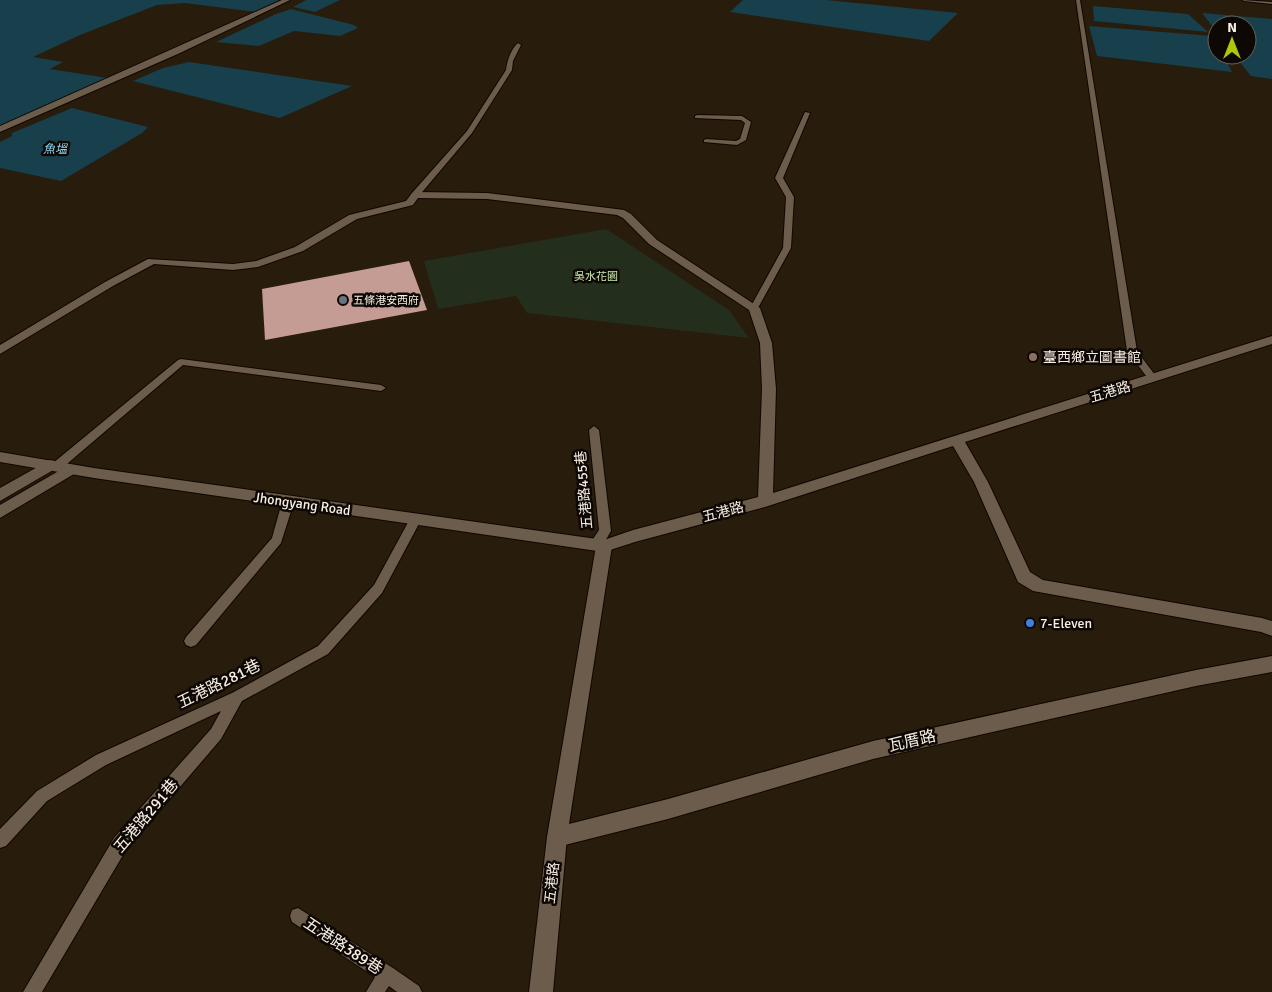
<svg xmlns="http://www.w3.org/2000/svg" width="1272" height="992" font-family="Signika,'Noto Sans TC',sans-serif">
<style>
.green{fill:#242e1d}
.water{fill:#173f4c}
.building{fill:#c49c93}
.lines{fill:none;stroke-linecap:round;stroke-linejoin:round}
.service-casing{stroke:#110600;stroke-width:2}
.minor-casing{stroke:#110600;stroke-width:2}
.tertiary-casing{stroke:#110600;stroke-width:2}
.secondary-casing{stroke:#110600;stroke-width:2}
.service{fill:#6b5c4b;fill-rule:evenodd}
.minor{fill:#6b5c4b;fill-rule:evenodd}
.tertiary{fill:#6b5c4b;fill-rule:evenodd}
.secondary{fill:#6b5c4b;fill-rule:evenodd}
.worship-dot{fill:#6b7280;stroke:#0d0803;stroke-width:2}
.education-dot{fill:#8d6e63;stroke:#0d0803;stroke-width:2}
.shop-dot{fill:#3f7fe0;stroke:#0d0803;stroke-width:2}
.labels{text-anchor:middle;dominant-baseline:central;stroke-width:5;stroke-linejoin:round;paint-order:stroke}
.far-park-label{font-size:11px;fill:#c9e7b0;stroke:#0d0803}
.far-poi-label{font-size:11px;fill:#f7eee4;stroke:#0d0803;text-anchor:start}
.far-water-label{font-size:12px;font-style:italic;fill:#8dd5ef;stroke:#0d0803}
.poi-label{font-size:14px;fill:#f7eee4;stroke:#0d0803;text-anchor:start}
.street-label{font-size:14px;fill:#f7eee4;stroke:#0d0803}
.near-street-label{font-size:16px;fill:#f7eee4;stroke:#0d0803}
</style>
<rect width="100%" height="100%" fill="#281c0c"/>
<!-- green -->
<path class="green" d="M606,229L729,310L749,338L527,313L516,296L438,309L424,261Z"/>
<!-- water -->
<g class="water">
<path d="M0,0H291L265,13L185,3L157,5L80,35L33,57L63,62L50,69L114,79L0,130Z"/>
<path d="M306,0H340L315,12L293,7Z"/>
<path d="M743,0H826L958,13L929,41L730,12Z"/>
<path d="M1093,6L1188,14L1208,32L1094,21Z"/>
<path d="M291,9L354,25L358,28L340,36L294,31L259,46L216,42L276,14Z"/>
<path d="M1202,13L1272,19V79L1251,76L1234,55H1247V25H1217V32Z"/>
<path d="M1089,26L1212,36L1217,45V55H1223L1232,72L1097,56Z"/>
<path d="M189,62L352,86L280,118L133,81L163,68Z"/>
<path d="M72,108L148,127L142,133L61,181L0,168V142L12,136V133Z"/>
</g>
<!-- building -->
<path class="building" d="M409,261L427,310L265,340L262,289Z"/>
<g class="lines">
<!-- service casing -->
<g class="service-casing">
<g id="service">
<path d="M1076,0H1080L1137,351L1158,379L1153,382L1150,381L1127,351Z"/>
<path d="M1242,0L1272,2V4L1244,1Z"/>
<path d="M518,43L521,45L513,61L512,70L472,133L418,197H412V193L467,131L506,70C507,61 511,49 518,43Z"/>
<path d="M805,112L810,113L783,178L794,197L791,248L758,308L757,310H751L750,308L783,248L786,197L775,178Z"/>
<path d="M697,115L742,116L751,122L746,140L737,145L704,142V140L706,139L736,141L740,139L745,123L741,120L695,118V116Z"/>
<path d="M181,359L381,385L386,388L381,391L183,365L61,469H53L52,466L53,463L178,360Z"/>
<path d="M594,426L599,430L611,531C606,539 601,552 591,548L589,545L599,530L589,430Z"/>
<path d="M288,498L294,502L281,543L196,645L191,647L186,645L184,641L186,637L272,538L282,502Z"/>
<path d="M415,516L419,517L421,520L382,593L328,654L242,701L221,739L126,850L42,992H23L114,838L211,729L221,711L106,765L47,801L6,846L0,848V829L37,791L96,755L232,693L318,646L374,585L411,517Z"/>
<path d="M298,908L393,968L419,986L422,992H397L389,986L385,992H366L375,977L292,922L290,916L292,910Z"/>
</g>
</g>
<!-- minor casing -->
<g class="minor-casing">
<g id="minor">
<path d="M282,0H290L180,53L0,132V126Z"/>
<path d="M415,192L487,193L624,210L631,214L657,240L760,308L772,343L776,389L773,493L1272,336V344L965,442L988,482L1030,572L1043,580L1262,618L1272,621V636L1261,632L1033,591L1018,582L974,482L953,446L765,507L635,542L604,552L598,550L596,546L598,542L633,530L758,497L762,389L760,343L749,310L649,244L623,218L617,215L487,199L418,198L413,205L357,219L303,251L258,267L233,270L154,264L113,286L0,354V345L105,282L148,259L233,264L256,261L295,247L349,215L406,201L412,193Z"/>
<path d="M50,460L55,461L57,465L55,469L0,501V488Z"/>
<path d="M69,465L74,466L76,470L74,474L0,518V505Z"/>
</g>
</g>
<!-- tertiary casing -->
<g class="tertiary-casing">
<g id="tertiary">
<path d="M0,452L94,468L604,540L610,542L612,546L610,550L604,552L94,478L0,462Z"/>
<path d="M1272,656V672L1196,686L873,759L668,819L557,847L550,844L547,837L550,830L557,827L668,799L873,741L1196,670Z"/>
</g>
</g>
<!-- secondary casing -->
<g class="secondary-casing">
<path id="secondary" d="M604,540L610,542L612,546L567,837L553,992H529L547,837L596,546L598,542Z"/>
</g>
<!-- service -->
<use href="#service" class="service"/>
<!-- minor -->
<use href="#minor" class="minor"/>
<!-- tertiary -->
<use href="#tertiary" class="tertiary"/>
<!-- secondary -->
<use href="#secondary" class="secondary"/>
</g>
<!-- markers -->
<circle class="worship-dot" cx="343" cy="300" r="5"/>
<circle class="education-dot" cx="1033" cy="357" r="5"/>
<circle class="shop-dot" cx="1030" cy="623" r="5"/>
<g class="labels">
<!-- far-park labels -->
<g class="far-park-label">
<text x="596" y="276">吳水花園</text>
</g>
<!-- far-poi labels -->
<g class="far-poi-label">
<text x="353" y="300">五條港安西府</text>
</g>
<!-- far-water labels -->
<g class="far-water-label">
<text x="55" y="149">魚塭</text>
</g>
<!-- poi labels -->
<g class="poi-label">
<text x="1043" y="357">臺西鄉立圖書館</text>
<text x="1040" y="623">7-Eleven</text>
</g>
<!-- street labels -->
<g class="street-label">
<text transform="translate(1110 392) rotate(-17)">五港路</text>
<text transform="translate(584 490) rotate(-95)">五港路455巷</text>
<text transform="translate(302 504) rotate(8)">Jhongyang Road</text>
<text transform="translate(723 512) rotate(-15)">五港路</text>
<text transform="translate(552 883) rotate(-84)">五港路</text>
</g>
<!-- near-street labels -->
<g class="near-street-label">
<text transform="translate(219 684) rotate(-26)">五港路281巷</text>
<text transform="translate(912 741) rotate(-13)">瓦厝路</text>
<text transform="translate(146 816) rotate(-50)">五港路291巷</text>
<text transform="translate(343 946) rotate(33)">五港路389巷</text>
</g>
</g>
<!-- north arrow -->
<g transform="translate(1232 40)"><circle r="24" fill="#0d0803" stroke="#6b645d"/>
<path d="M0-4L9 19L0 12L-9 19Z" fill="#aec60c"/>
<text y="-8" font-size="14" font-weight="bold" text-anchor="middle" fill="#f7eee4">N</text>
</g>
</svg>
